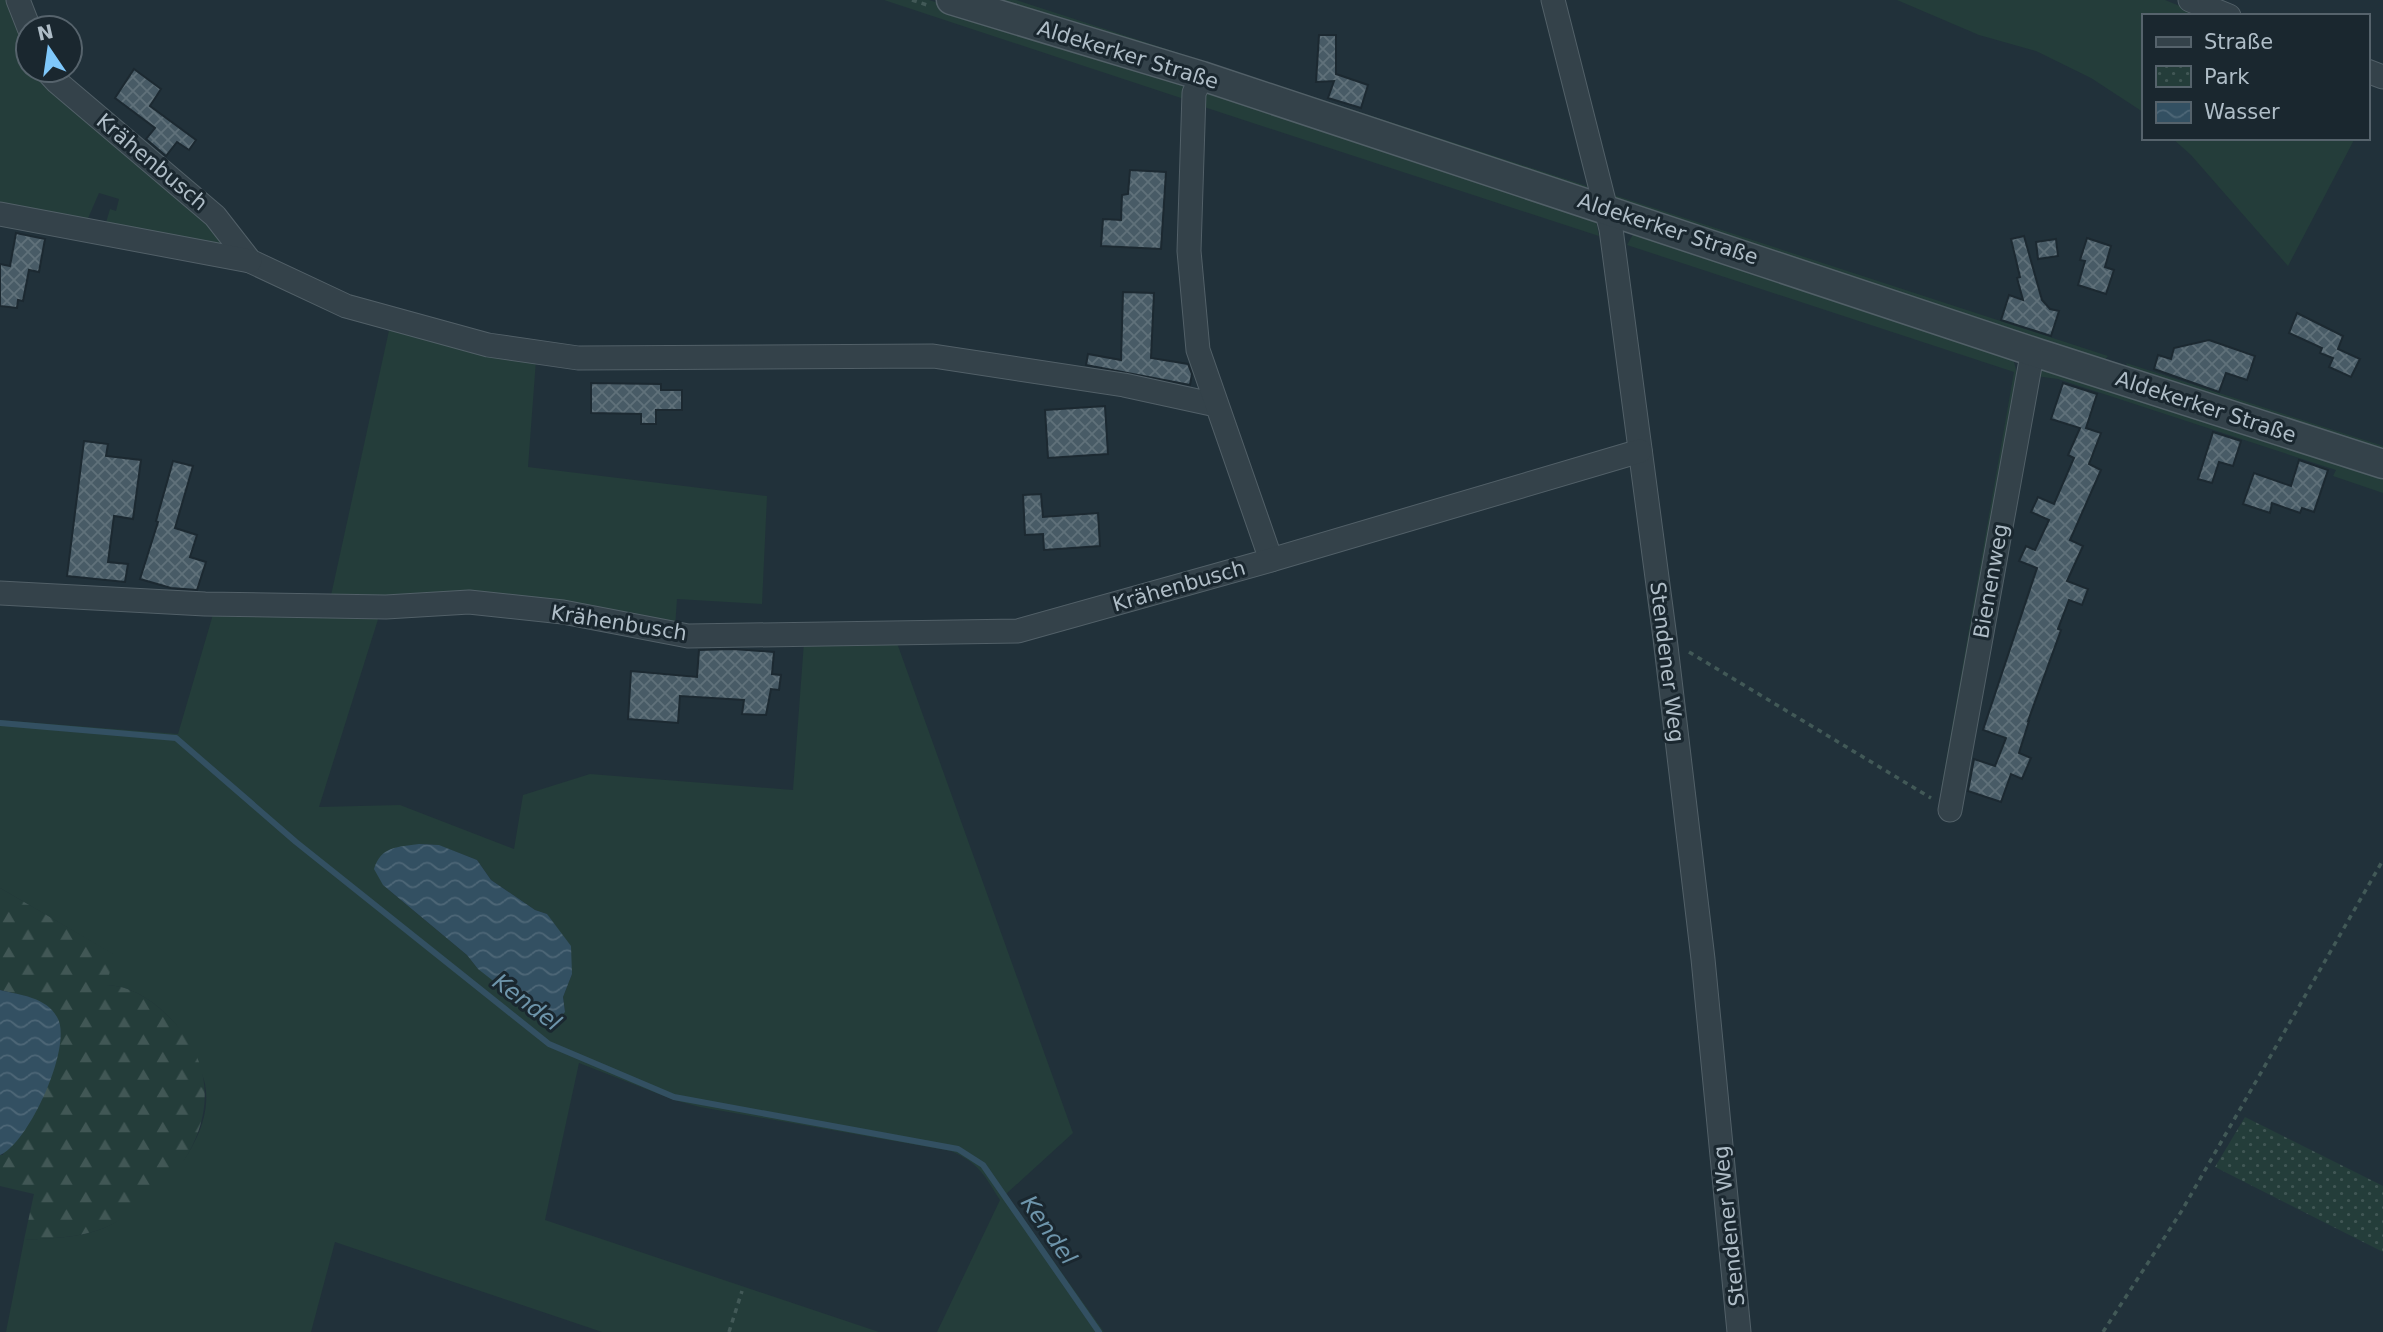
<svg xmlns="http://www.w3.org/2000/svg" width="2383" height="1332" font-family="'DejaVu Sans',sans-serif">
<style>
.grass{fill:#243d3a;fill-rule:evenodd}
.forest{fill:url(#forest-firs)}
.park{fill:url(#park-dots)}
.water{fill:url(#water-waves)}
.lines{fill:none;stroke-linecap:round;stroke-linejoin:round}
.stream{stroke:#335062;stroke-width:6}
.building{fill:url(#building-cross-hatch);stroke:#1c2931;stroke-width:2}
.minor-casing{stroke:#526068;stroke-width:25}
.tertiary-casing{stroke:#526068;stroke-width:31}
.path{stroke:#425957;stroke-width:3.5;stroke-dasharray:5 5;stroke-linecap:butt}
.minor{stroke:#34424a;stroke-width:23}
.tertiary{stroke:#34424a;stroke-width:28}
.labels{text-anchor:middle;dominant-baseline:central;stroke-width:6;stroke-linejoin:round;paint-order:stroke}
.street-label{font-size:21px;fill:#afbdc7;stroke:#1a272f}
.water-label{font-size:23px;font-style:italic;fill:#6e95ab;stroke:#1a272f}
</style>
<defs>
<pattern id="forest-firs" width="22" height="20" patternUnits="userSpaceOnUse" patternTransform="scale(1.75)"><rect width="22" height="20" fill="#243d3a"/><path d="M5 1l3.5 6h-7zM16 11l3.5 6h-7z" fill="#415755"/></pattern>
<pattern id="park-dots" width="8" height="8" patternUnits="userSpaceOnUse" patternTransform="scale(1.75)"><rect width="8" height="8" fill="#243d3a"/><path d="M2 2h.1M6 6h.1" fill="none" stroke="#415755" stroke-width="1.8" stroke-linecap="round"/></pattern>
<pattern id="water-waves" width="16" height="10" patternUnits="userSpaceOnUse" patternTransform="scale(1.75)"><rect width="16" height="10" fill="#335062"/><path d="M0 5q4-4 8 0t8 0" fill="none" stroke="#4e6777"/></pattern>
<pattern id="building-cross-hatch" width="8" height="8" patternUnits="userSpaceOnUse" patternTransform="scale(1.75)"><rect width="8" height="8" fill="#485b66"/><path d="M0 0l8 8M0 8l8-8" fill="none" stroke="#60717a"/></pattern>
</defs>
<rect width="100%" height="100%" fill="#21313a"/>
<!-- grass -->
<g class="grass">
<path d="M0,0H9L28,53V70H34L210,221L234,249L105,226L110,209L116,211L119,199L99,193L86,223L0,207Z"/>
<path d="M884,0H929L1185,83L1187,100Z"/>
<path d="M991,0H1016L1587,186L1585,191Z"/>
<path d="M1897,0H2165L2204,16H2143V112L2091,78L2036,51L1979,35Z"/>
<path d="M1210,91L1596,221L1599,236L1198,105L1203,93Z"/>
<path d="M2172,138H2355L2288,266L2191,155Z"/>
<path d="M1614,195L2108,356L2103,362L1618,205Z"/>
<path d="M1636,229L2011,351L2017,373L1980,621L1940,795L2014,372L1627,245Z"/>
<path d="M390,326L536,360L528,467L767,496L762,604L677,599L675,628L330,600Z"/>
<path d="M2049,362L2383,471V493L2333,476L2336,470L2058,379L2036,376Z"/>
<path d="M2126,363L2383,446V453L2130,371Z"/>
<path d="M214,611L380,613L319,807L400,805L514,849L523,795L590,774L793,790L804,642L897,643L1073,1133L1006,1194L1104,1332H937L1000,1200C985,1176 979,1163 951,1151L700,1107L674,1100L579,1063L545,1220L879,1332H602L335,1242L311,1332H6L24,1240C50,1238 80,1238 104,1228C152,1206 216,1142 205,1084C203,1074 196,1063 192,1054C186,1040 181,1029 170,1018C152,1000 132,986 105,985L114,955L0,888V720L178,734ZM419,844L438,845L477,860L491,880L535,910L547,914L572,974L563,997L565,1012L478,969L467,955L383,885Z"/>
</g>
<!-- forest -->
<path class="forest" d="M0,888L115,955L106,985C132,986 152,1000 170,1018C246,1093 185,1192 104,1228C80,1238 50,1238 24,1240L34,1194L0,1186V1155H3L30,997L0,990Z"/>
<!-- park -->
<path class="park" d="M2245,1117L2383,1186V1252L2215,1167Z"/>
<!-- water -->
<g class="water">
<path d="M419,844L439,845L477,860L491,880L535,910L547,914L571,946L572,974L563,997L565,1012C558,1020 552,1021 541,1018L478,969L467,955L383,885L374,869C381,846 398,847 419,844Z"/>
<path d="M0,990C20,995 46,997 57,1017C74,1044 29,1143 0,1155Z"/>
</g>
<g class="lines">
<!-- stream -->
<path class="stream" d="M0,723L176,738L296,842L549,1044L674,1097L958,1149L983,1165L1099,1332"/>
</g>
<!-- building -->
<g class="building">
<path d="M1319,35H1336V74L1368,85L1361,108L1328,98L1334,81L1316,82Z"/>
<path d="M134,69L161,89L150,106L196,140L189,150L177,142L166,156L146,139L155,128L115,98Z"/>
<path d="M1130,170L1166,172L1161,249L1101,246L1103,219L1121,220L1122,195L1128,194Z"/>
<path d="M16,233L45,239L39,272L29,270L23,301L18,300L17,308L0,306V264L10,266Z"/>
<path d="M2024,236L2042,300L2050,309L2059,311L2051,336L2001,320L2009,295L2023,300L2017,278L2020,277L2011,239Z"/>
<path d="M2087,238L2111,246L2105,267L2114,270L2106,294L2078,285L2085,261L2080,260Z"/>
<path d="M2056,239L2058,256L2038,259L2036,242Z"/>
<path d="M1123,292L1154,293L1151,358L1188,364L1192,374L1190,385L1086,365L1088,354L1121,360Z"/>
<path d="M2297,313L2343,336L2338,349L2360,359L2351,377L2329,367L2333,358L2320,353L2322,348L2289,333Z"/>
<path d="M2209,340L2255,356L2247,380L2226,373L2219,392L2154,369L2158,355L2171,359L2174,348Z"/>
<path d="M591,383L661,384V390H682V410H656V424H641V414L591,413Z"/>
<path d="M2063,383L2097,394L2086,428L2101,433L2089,464L2101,470L2070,540L2083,546L2067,581L2088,589L2082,605L2069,600L2058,629L2061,630L2028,721H2029L2019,753L2031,758L2022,779L2011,774L2001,802L1968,791L1974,759L1995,766L2006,738L1983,730L2037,568L2019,561L2026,546L2035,550L2049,520L2031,512L2038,497L2054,504L2074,458L2068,455L2080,428L2051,419Z"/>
<path d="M1105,406L1108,454L1048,458L1045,410Z"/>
<path d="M2213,432L2241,441L2233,466L2219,462L2212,483L2198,479Z"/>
<path d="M84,441L108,444L106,456L141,460L133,519L114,516L108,562L128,564L125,582L67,576Z"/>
<path d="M2299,460L2328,470L2314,512L2302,508L2300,513L2272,503L2270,513L2243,504L2254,473L2291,486Z"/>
<path d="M173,461L193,466L175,528L197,535L190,557L206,562L197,590L171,588L140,579L158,522L156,521Z"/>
<path d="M1041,494L1043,517L1098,513L1100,546L1044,550L1043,534L1025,535L1023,495Z"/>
<path d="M733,649L774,652L772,674L781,675L779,690L771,689L766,715L742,714L744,700L680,696L678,723L628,719L631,671L697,677L699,650Z"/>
</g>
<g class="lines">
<!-- minor casing -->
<g class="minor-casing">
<g id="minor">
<path d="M18,0L29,28"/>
<path d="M1553,0L1611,229L1665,638L1703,959L1739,1332"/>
<path d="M2190,0L2229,16"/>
<path d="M46,70L57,82L215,216L250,261L346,306L488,345L578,358L933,356L1124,385L1216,405"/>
<path d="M2367,71L2383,77"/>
<path d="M1202,76L1194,93L1189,251L1198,350L1271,560"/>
<path d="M0,214L250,261"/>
<path d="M0,593L205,604L386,607L469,602L563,612L688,636L1018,631L1271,560L1640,451"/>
<path d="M1950,810L2030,366L2037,353"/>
</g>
</g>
<!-- tertiary casing -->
<g class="tertiary-casing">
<path id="tertiary" d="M951,0L1202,76L2037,353L2383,464"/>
</g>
<!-- path -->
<g class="path">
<path d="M912,0L930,6"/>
<path d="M1689,652L1931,798"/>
<path d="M729,1332L742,1291"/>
<path d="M2103,1332L2181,1212L2383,860"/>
</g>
<!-- minor -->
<use href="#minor" class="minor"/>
<!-- tertiary -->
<use href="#tertiary" class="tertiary"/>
</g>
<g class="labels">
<!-- street labels -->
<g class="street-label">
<text transform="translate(1128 55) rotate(17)">Aldekerker Straße</text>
<text transform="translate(152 162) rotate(40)">Krähenbusch</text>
<text transform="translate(1668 229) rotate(18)">Aldekerker Straße</text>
<text transform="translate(2206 407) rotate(18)">Aldekerker Straße</text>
<text transform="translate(1991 581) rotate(-80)">Bienenweg</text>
<text transform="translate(1179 586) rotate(-16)">Krähenbusch</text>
<text transform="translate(619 623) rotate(9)">Krähenbusch</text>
<text transform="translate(1667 662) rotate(83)">Stendener Weg</text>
<text transform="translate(1729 1226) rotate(-96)">Stendener Weg</text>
</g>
<!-- water labels -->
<g class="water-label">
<text transform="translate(527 1002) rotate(37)">Kendel</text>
<text transform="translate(1049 1230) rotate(55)">Kendel</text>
</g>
</g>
<!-- legend -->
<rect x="2142" y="14" width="228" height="126" fill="#1a272f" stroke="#56636c" stroke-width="2"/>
<rect x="2156" y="37" width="35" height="10" fill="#34424a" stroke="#56636c" stroke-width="2"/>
<text x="2204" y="49" font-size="21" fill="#afbdc7">Straße</text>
<rect x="2156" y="66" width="35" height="21" fill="url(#park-dots)" stroke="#56636c" stroke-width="2"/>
<text x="2204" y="84" font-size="21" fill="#afbdc7">Park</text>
<rect x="2156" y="102" width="35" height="21" fill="url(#water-waves)" stroke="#56636c" stroke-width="2"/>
<text x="2204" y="119" font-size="21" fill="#afbdc7">Wasser</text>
<!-- north arrow -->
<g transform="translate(49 49) rotate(347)"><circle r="33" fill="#1a272f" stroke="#56636c" stroke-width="2"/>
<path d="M0-5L12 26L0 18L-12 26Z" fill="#7fc8fb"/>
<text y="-10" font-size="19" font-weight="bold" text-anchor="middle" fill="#afbdc7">N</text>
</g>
</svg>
